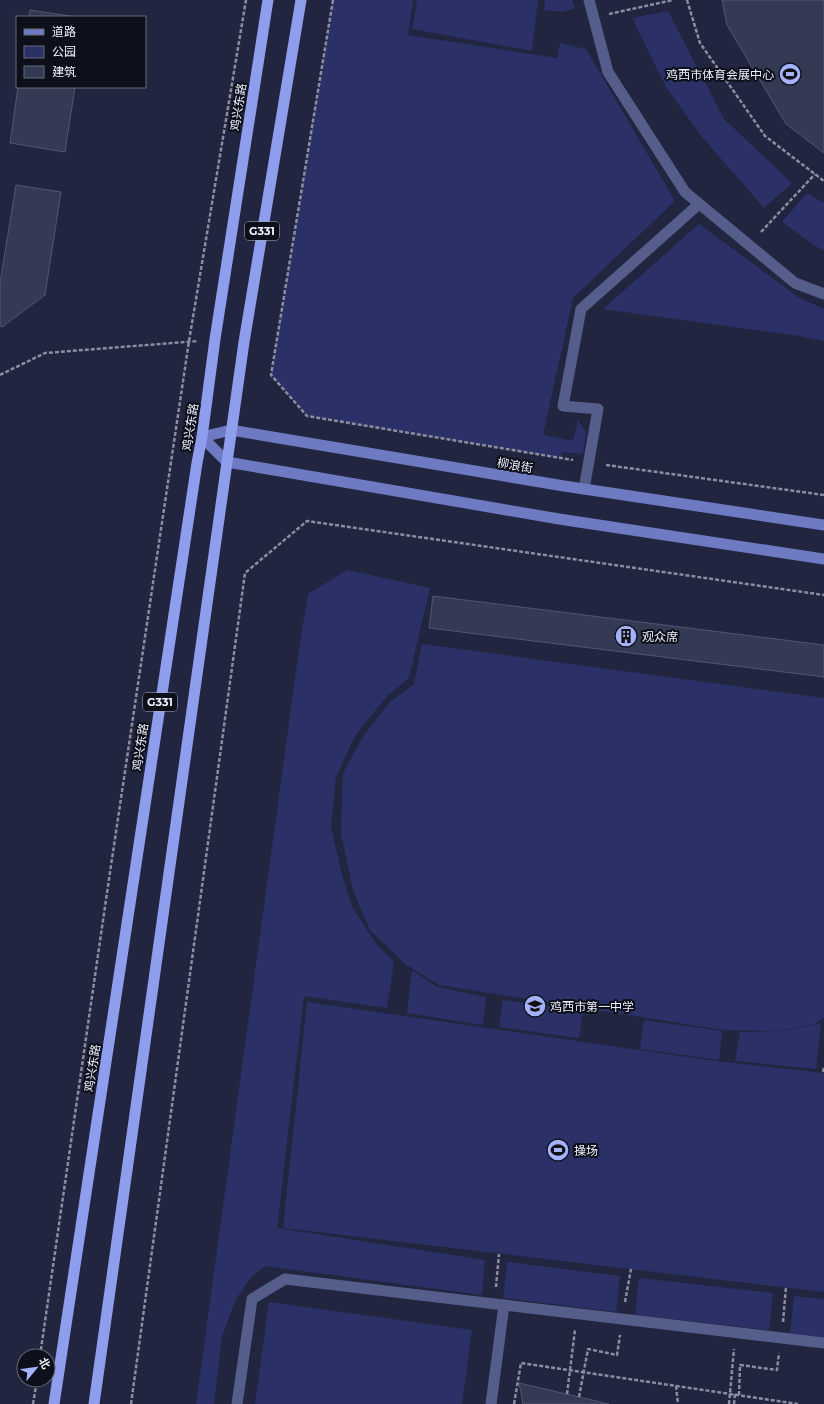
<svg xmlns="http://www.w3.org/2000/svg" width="824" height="1404" font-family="Montserrat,'Noto Sans SC',sans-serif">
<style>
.green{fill:#2b3166}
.building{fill:#343954;stroke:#505673}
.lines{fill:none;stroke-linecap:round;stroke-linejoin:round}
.path{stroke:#8b8ea0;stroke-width:2.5;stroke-dasharray:4 2;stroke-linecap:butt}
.service{stroke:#555d8a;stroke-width:11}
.minor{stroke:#555d8a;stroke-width:11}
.secondary{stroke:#6e7ac2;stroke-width:11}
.trunk{stroke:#8f9ded;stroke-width:11}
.labels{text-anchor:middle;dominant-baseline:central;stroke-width:4;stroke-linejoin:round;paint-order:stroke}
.shield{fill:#0d101b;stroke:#abaeb8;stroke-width:1}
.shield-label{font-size:11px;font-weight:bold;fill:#eff1fc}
.poi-label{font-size:12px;fill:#eff1fc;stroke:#0d101b;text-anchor:start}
.street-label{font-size:12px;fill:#eff1fc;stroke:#0d101b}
</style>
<rect width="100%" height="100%" fill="#21253f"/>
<!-- green -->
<g class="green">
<path d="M333,0H413L408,35L557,58L560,43L586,49L675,201L573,298L543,435L573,441L578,420L586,432L583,454L563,452L561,458L307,416L271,375Z"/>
<path d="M417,0H538L532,51L412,29Z"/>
<path d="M545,0H572L575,8L563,12L544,10Z"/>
<path d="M668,11L724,119L792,183L764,208L702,137L666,87L632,18Z"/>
<path d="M807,193L824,203V251L814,245L782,222Z"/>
<path d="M699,224L798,297L824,309V341L799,336L603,309Z"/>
<path d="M347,570L430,588L409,678L386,697L355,736L336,777L331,827L342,874L352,907L375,942L394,962L387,1008L304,996L277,1228L485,1260L482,1295L265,1266L251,1277L236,1299L222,1336L214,1404H196L300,642L308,594Z"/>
<path d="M422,644L824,698V1018L814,1024L779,1031L723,1030L439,985L405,964L370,930L353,890L341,834L343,773L364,735L390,702L414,684Z"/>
<path d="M412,970L437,987L486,997L483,1025L407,1013Z"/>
<path d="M503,1000L583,1011L579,1038L499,1027Z"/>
<path d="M307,1002L715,1061L824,1073V1292L283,1228Z"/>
<path d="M644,1020L722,1031L719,1060L640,1049Z"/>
<path d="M821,1023L816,1069L735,1061L740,1032L783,1031Z"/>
<path d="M507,1262L620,1276L616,1312L503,1298Z"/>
<path d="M639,1278L773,1293L769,1330L635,1315Z"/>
<path d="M794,1296L824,1299V1338L790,1334Z"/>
<path d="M269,1302L472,1330L462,1404H255Z"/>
</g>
<!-- building -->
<g class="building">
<path d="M722,0H824V153L786,124L727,25Z"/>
<path d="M30,10L77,17H29Z"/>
<path d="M18,87H75L65,152L10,143Z"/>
<path d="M16,185L61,192L45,295L2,327L0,326V283Z"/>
<path d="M433,596L824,645V677L429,628Z"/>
<path d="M519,1383L609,1404H523Z"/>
</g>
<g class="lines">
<!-- path -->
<g class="path">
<path d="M333,0L271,375L307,416L573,460"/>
<path d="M687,0L700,43L765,136L824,181"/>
<path d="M609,14L673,0"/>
<path d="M761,232L815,174"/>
<path d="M0,375L45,353L198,341"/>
<path d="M606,465L824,495"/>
<path d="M823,1072L824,1067"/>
<path d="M496,1287L499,1254"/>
<path d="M625,1302L631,1269"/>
<path d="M783,1322L786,1287"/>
<path d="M40,1356L109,879L189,341L246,0"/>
<path d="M676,1386L678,1404"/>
<path d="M567,1394L575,1330"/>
<path d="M739,1395L740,1365L777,1370L779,1353"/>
<path d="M579,1397L588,1349L617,1355L620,1335"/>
<path d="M33,1404L37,1380"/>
<path d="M131,1404L245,573L307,521L824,595"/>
<path d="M514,1404L521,1363L798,1404"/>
<path d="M729,1404L734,1349"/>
<path d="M734,1404L735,1394"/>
</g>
<!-- service -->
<g class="service">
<path d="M589,0L608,72L685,192L795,283L824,294"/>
<path d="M584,489L598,409L563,406L581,309L699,204"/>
</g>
<!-- minor -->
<g class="minor">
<path d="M237,1404L252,1299L285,1279L824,1343"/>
<path d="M491,1404L504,1305"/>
</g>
<!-- secondary -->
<g class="secondary">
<path d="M202,437L227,462L559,519L824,559"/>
<path d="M202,437L231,430L564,486L824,525"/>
</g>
<!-- trunk -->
<g class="trunk">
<path d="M54,1404L197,463L202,437L215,339L268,0"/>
<path d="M94,1404L244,342L301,0"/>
</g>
</g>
<!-- icons -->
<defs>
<g id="stadium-disc" transform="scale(1.15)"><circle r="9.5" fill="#a4b2fc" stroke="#0d101b"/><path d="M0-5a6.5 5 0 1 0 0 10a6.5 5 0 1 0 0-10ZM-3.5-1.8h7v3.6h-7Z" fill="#111"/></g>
<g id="building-disc" transform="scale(1.15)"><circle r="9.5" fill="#a4b2fc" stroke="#0d101b"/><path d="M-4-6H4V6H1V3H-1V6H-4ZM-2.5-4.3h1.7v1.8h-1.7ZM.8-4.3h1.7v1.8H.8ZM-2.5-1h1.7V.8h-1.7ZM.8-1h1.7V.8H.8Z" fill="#111"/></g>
<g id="school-disc" transform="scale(1.15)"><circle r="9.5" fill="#a4b2fc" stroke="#0d101b"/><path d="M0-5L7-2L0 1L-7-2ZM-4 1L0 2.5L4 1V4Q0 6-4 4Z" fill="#111"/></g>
</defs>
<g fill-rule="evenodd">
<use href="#stadium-disc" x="790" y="74"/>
<use href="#building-disc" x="626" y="636"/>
<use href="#school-disc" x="535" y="1006"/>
<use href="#stadium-disc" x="558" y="1150"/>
</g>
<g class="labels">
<!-- shield labels -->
<g class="shield">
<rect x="245" y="222" width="34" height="18" rx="3"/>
<rect x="143" y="693" width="34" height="18" rx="3"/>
</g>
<g class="shield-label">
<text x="262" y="231">G331</text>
<text x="160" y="702">G331</text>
</g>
<!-- poi labels -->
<g class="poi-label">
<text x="774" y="74" text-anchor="end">鸡西市体育会展中心</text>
<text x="642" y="636">观众席</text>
<text x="550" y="1006">鸡西市第一中学</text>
<text x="574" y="1150">操场</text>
</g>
<!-- street labels -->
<g class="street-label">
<text transform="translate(238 107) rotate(-81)">鸡兴东路</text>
<text transform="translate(190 427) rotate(-81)">鸡兴东路</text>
<text transform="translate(515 465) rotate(10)">柳浪街</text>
<text transform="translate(140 747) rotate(-81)">鸡兴东路</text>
<text transform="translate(92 1068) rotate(-81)">鸡兴东路</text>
</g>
</g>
<!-- legend -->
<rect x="16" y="16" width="130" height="72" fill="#0d101b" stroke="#676a75"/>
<rect x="24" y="29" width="20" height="6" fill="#6e7ac2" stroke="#676a75"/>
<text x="52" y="36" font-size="12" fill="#eff1fc">道路</text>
<rect x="24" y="46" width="20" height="12" fill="#2b3166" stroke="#676a75"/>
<text x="52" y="56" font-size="12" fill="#eff1fc">公园</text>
<rect x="24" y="66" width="20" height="12" fill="#343954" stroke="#676a75"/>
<text x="52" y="76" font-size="12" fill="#eff1fc">建筑</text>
<!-- north arrow -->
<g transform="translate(36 1368) rotate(61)"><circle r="19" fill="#0d101b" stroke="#676a75"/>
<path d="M0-3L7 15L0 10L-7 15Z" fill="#a4b2fc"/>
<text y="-6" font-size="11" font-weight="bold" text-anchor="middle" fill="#eff1fc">北</text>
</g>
</svg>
